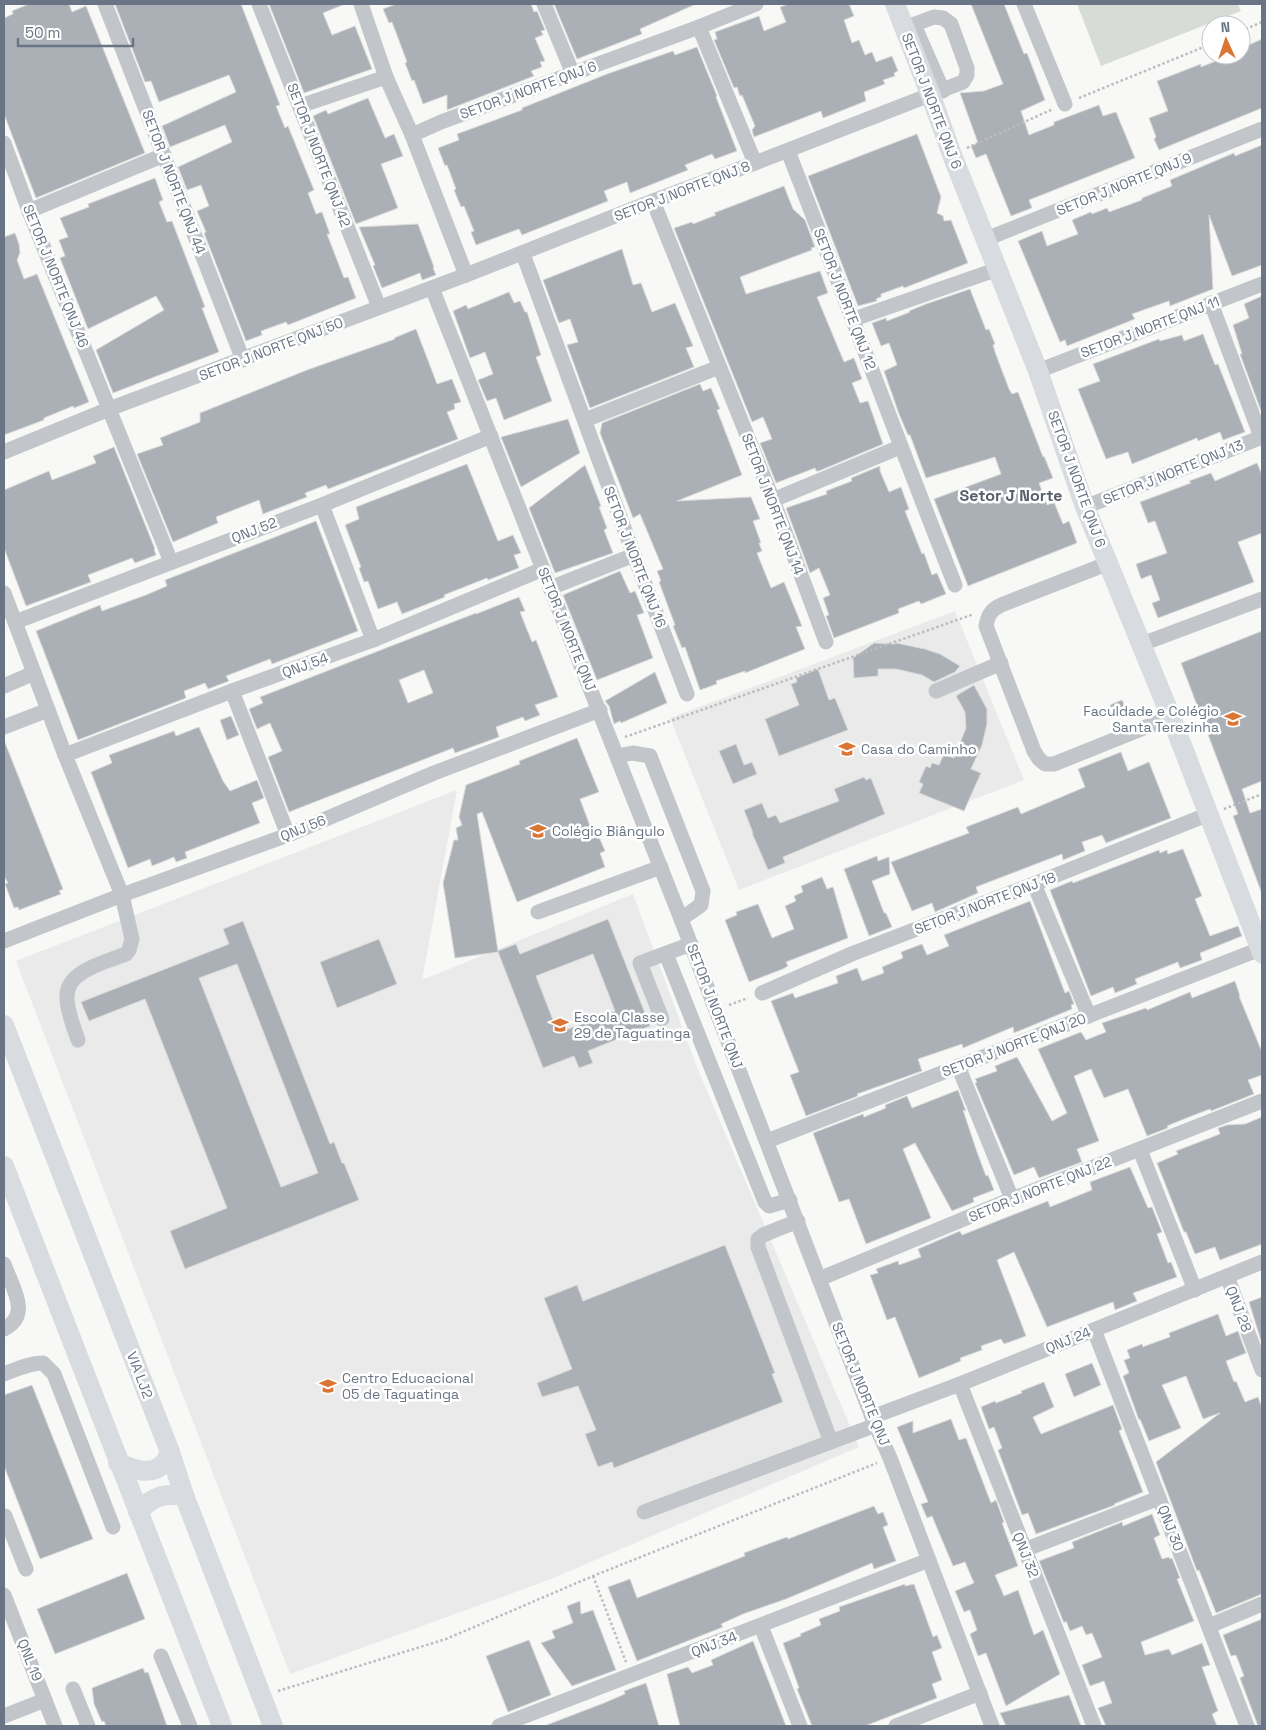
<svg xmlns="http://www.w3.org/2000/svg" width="1266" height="1730" font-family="'Space Grotesk',sans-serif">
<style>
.built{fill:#e9eae9}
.green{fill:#d7ddd6}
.building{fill:#abb0b7;stroke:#dadad8;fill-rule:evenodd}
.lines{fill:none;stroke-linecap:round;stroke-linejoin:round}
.path{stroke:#babcbf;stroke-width:2.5;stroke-dasharray:2.5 2.5;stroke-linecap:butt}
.minor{stroke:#c2c5c9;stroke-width:15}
.major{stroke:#d8dbdf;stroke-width:20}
.labels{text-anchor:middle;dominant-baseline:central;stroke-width:5;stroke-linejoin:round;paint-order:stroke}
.street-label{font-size:14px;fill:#697585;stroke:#fff}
.poi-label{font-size:14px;fill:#697585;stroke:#fff;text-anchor:start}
.quarter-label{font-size:16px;font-weight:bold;fill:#575f6b;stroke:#fff}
</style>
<rect width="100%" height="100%" fill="#f8f9f6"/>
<!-- built -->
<g class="built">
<path d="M955,611L1024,780L739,890L670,718Z"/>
<path d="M457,790L422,980L633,894L698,1070L859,1447L551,1579L290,1674L16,961Z"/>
</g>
<!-- green -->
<path class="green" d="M1077,4H1238L1241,11L1101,66Z"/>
<!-- building -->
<g class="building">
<path d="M29,4H69L72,12L86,6L145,153L36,198L4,114V18L13,14L12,11Z"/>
<path d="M115,4H241L280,105L276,106L285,128L288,126L314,190L308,193L316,214L322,212L330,234H327L344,278L348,277L356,298L288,325L286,322L261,331L262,335L246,341L204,233L206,232L197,211L209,206L201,185L187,190L178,167L232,142L225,125L170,147L162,126L236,92L229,75L159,102L151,81L145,82Z"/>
<path d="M269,4H345L323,13L332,35L355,26L372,69L304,93Z"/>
<path d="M396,4H531L534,12L537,11L545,30L541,31L543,35L535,38L545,61L540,62L542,67L531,71L534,76L447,110V95L423,104L414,80L412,81L405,63L407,62L392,22L389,23L383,9Z"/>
<path d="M554,4H696L640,29L642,34L577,59Z"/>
<path d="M789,4H849L854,16L844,20L852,43L859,40L865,55L872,52L876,62L892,56L898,71L894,73L895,76L883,80L885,84L864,92L866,101L823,118L821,111L754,137L752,130L755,126L742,95L740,96L737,87L734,88L714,40L717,39L715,32L759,16L764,31L786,22L780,7Z"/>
<path d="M971,4H1004L1024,54L1027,53L1045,100L1021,111L1029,135L1054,125V122L1099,105L1103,116L1116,112L1135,158L1029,200L1032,208L1011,216L986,154L976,158L971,146L978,143L960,93L984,91L1003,84Z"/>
<path d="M1262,39V108L1159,150L1154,139L1156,137L1149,118L1168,111L1157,81L1201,64V67L1231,55H1241L1242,48Z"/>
<path d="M697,47L717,96L716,97L737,151L715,159L712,154L685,165L688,170L630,193L627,182L604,191L608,201L522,235L519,229L476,245L471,232L474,231L464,206L461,207L454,190L456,189L447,165L445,166L438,148L459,140L457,134L522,110V108L607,74L673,51L675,55Z"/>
<path d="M368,98L385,138L394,134L403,156L381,164L398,208L356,224L313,116L326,110L328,114Z"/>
<path d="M917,134L941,197L937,213L943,216L944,221L951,220L968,263L904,288L903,286L881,294V297L876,299L877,301L858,306L808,176Z"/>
<path d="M1262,145V265L1232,276L1209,215L1213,289L1170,306L1169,301L1132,314L1135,319L1067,346L1065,340L1060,342L1018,241L1042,231L1047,246L1078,234L1072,220L1091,212L1092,214L1107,208L1109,212L1142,200V198L1172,186L1170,180L1234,153L1235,156Z"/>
<path d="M155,178L163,200L159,202L167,222L172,221L197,286L205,307L202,308L219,352L113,393L96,350L164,310L156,296L88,329L60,258L65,256L59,240L68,237L60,218L89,207L88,204Z"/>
<path d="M784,186L793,209L805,220L815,247L811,248L812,250L740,277L746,294L820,271L828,293L817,297L844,362L854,358L862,379L852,383L860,403L868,401L883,444L819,471H816L815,468L776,483L760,443L772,439L763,417L752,422L674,228L692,222L693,224L716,215L714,213Z"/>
<path d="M418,224L434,267L433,268L436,275L422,280L420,273L382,288L373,266L375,265L359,227Z"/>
<path d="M15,233L19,244L20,253L17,260L24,279L37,274L89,402L74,408L73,406L44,418V420L4,435V237Z"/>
<path d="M622,249L633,285L641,283L652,312L675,303L693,346L686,348L694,367L590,408L567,345L578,342L570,319L559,323L543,280Z"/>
<path d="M970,289L986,330L989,329L995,344L993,345L995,352L1009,389L1012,394L1018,392L1043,457L1044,456L1053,478L1039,483L1047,505L1054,502L1063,524L1069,521L1077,543L968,586L934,499L1001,474L995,457L926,478L910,435H908L899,414L884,371L897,365L889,343L881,346L872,323L886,318L887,321L910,312L909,311L926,304Z"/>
<path d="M509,292L514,303L520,301L525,312H527L541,355L536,357L552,401L504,420L496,398L487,401L478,380L493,374L485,352L470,358L453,311L466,305L468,309Z"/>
<path d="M1262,296V411H1261L1240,354H1242L1233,325L1249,318L1244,304Z"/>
<path d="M416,329L437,384L452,379L461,402L454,404L455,409L447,412L458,439L328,489L326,485L305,493L307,497L263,514L259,500L216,517L218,523L173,542L137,454L163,445L160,438L200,422V413L307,370L395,339L394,338Z"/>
<path d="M1203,334L1215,365L1218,364L1245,432L1223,440L1220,432L1198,441L1197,438L1132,464L1128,452L1106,459L1078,389L1100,381L1093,364L1159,339L1160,341L1182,335L1184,341Z"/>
<path d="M700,384L703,391L711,388L720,409L717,410L742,475L677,501L751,497L760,519L753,521L761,543H759L762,551L757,553L771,588L784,582L802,626L796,627L805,649L745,673V671L716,681L717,684L700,690L685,647L682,648L673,626L675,625L659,582L661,581L657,571L663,569L640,514L633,518L600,433L602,423Z"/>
<path d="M568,419L580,453L521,487L501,437Z"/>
<path d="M114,447L155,549H154L156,555L135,563L132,558L88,575L91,582L26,606L4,548V490L49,471L52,480L96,463L93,456Z"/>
<path d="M1257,463L1262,475V533L1238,542L1254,582L1158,618L1152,603L1160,600L1151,575L1141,579L1136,564L1167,553L1155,521L1148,523L1140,502L1191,483L1189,481L1211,473L1215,481Z"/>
<path d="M467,464L498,541L513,535L521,553L514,555L519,568L488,580L487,578L444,595L445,597L402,614L397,602L378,609L368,581L364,582L359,568L361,567L345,525L359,519L356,507Z"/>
<path d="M585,465L601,506L599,507L607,528L604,530L613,553L555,573L529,508Z"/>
<path d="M880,466V471L889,492L901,487L909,509L905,511L922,554L924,553L932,575L937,573L946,594L921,604L919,601L898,609L899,613L834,638L826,616L829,615L823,598L830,595L819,568L810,573L786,508L827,494L826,491L852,481L851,478Z"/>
<path d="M316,521L358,631L272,664L270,659L226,676L229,681L208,689L205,683L184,691L186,698L78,740L36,631L100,605L102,611L146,595L167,586L165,580Z"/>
<path d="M620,571L630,593L635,591L644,613L637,615L653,658L597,680L563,595Z"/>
<path d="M519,597L525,611L520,612L532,642L536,640L558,697L535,705L540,715L525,721L523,717L496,727L499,737L455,753L453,748L289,812L268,757L282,751L270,723L257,729L249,709L263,703L260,697L476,613V614ZM424,670L433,693L408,703L399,680Z"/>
<path d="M1262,631V781L1242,789L1250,813L1262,809V894L1233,816L1238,814L1181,663Z"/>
<path d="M874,643L895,644L896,643L925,649L940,654L960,666L955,672L934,682L922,675L896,669H878V676L854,678L853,658Z"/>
<path d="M818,669L829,700L835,698L848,730L779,756L765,719L799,705L791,684L797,682L796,678Z"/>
<path d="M655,672L667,703L621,723L620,721L614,724L609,706L605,701Z"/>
<path d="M974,685L987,709V724L982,745L971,769L981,773L964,811L919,793L923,784L919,782L926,766L930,768L932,763L939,765L944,754L954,758L966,728L965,712L956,696Z"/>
<path d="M1122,700L1128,713L1115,718L1110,705Z"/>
<path d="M231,716L239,735L227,740L220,720Z"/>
<path d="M199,727L223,781L230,791L257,780L264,798L252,803L260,823L185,852L187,858L176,862L174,857L152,866L150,859L128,868L91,772L112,763L109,755L174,731L176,736Z"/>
<path d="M577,738L599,792L580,799L590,826L594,825L605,851L600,853L605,867L517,902L482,812L477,814L498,951L516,944L520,954L608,919L650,1026L588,1051L593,1063L579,1068L574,1056L543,1068L498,952L455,958L443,883L454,840H458L456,828L462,825L459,817L466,785L520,764L519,761ZM593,954L615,1011L558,1033L536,976Z"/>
<path d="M4,740L63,889L59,891L61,894L19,910L18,907L14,908L5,884L8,883L4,876Z"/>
<path d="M736,744L744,765L752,762L757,774L733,784L719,751Z"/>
<path d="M1121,752L1128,771L1149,762L1171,818L1106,843L1102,835L1082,842L1085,851L1063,860L1062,854L976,887L978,893L935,912L932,903L912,911L891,862L969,833L966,827L1018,807L1021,814L1085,787L1078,769Z"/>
<path d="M864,777L866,780L871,778L885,814L783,857L785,863L768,870L752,833H753L744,810L762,803L768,818L776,815L780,823L839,801L834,789Z"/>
<path d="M1183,849L1202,896L1195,899L1210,936L1238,926L1242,936L1200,953L1202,960L1180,968L1178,962L1135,979L1137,984L1115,993L1113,987L1091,996L1050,890L1072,881L1073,883L1159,850L1160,853L1167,850L1168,854Z"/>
<path d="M877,856L878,861L889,857L890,874L872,881L884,913H886L892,927L869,936L844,869Z"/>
<path d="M822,877L827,889L833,887L848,938L786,962L788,966L783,969L749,982L725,920L737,915L736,912L758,904L772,938L794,929L785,906L796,901L794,896L803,892L801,886Z"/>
<path d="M1030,901L1065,993L1069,991L1074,1004L1071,1005L1072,1009L1014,1033L1013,1027L963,1048L962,1044L918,1059L922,1071L857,1094L858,1096L806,1116L790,1075L799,1072L771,1001L793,993L795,998L838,983L836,976L857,968L862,981L884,973L882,967L903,958L901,952L922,944L927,955L949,946L944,935Z"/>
<path d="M243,921L330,1144L334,1142L342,1163H344L359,1200L185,1269L170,1231L227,1208L145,999L89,1021L81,1002L229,944L223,929ZM237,964L318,1173L281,1187L199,978Z"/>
<path d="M379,939L397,984L337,1008L320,962Z"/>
<path d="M1235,981L1240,996H1239L1262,1052V1075L1248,1080L1254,1094L1211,1111L1210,1109L1189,1117L1167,1126L1168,1128L1147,1136L1128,1089L1104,1098L1091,1069L1074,1076L1099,1141L1077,1149L1082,1162L1039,1178L1034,1167L1014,1175L975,1083L977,1082L975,1079L997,1071L995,1066L1017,1057L1052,1121L1067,1113L1038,1049L1081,1032L1086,1040L1106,1032L1102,1023L1146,1008L1147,1010L1190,992L1192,998Z"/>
<path d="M958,1090L966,1111L963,1110L977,1152L986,1176L988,1175L994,1190L973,1198L974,1202L952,1211L915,1143L903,1149L931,1218L866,1244L849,1199L839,1202L813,1133L863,1114L864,1117L886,1108L885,1105L907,1096L912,1108Z"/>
<path d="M1262,1117V1244L1220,1260L1215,1247L1195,1254L1186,1232H1184L1157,1163L1178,1154L1176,1151L1220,1134L1218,1128L1227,1125L1245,1124Z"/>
<path d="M1130,1167L1148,1208L1152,1207L1162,1232L1157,1234L1168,1263L1171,1262L1177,1277L1133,1293L1137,1301L1115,1310L1113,1302L1047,1327L1014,1252L997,1260L1026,1336L1004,1344L1001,1339L981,1346L982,1350L960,1358L961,1361L919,1378L895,1317L887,1320L870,1275L878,1273L876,1269L898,1261L899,1265L921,1257L918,1249L960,1231L962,1235L1048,1201L1050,1207L1092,1190L1090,1182Z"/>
<path d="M725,1245L775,1373L772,1374L783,1402L614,1468L612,1462L598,1467L585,1434L596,1430L578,1386L542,1397L537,1383L572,1369L544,1298L577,1285L583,1301Z"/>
<path d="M1262,1297V1344L1249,1302Z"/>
<path d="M1218,1314L1226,1336L1238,1331L1246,1353L1226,1361L1234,1382L1236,1381L1245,1402L1258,1397L1262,1408V1594L1216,1613L1199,1570L1197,1571L1156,1462L1220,1413L1203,1419L1186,1376L1162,1385L1181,1428L1149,1441L1140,1419L1139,1420L1123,1376L1129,1373L1124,1360L1130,1358L1127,1350L1142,1344L1143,1347L1145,1346L1170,1337L1169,1333Z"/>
<path d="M1092,1363L1101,1385L1074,1397L1065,1374Z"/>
<path d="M1044,1382L1054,1407L1033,1417L1041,1434L1113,1405L1122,1429L1119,1431L1143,1492L1114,1504L1115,1505L1036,1534L1028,1513L1022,1515L998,1450L1002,1448L994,1427L989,1429L981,1407L995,1401L996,1403L1022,1393L1021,1391Z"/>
<path d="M32,1385L93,1539L40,1559L4,1466V1395Z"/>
<path d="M951,1419L959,1440L966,1438L991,1503L996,1500L1004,1522L1002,1523L1018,1566L995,1575L1004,1596L1018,1590L1034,1635L1043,1630L1060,1674L1006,1706L986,1653L978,1656L970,1634L977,1630L970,1610L964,1612L955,1591L974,1583L965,1562L953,1566L932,1516L927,1518L921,1504L928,1502L897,1427L913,1421V1433Z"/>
<path d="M874,1506L878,1514L883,1512L888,1525L883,1527L896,1561L874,1569L872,1563L786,1599L743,1614L721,1624L723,1627L637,1661L608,1587L630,1579L637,1598L745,1556L744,1553L765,1545L787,1537L788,1539Z"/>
<path d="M1152,1514L1160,1535L1154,1538L1162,1559L1169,1557L1170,1559L1172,1558L1180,1578L1177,1579L1194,1621L1141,1642L1145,1655L1169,1649L1172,1655L1202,1643L1210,1665L1202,1667L1218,1711L1212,1714L1217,1726H1106L1098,1708L1112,1703L1104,1681L1090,1686L1082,1665L1102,1657L1092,1633L1086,1635L1082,1626L1070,1631L1066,1621L1064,1623L1039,1561L1074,1548L1072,1542L1122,1522L1123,1526Z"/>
<path d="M127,1573L145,1619L55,1654L37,1609Z"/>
<path d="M905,1584V1586L914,1584L933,1637L937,1635L942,1648L932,1652L942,1680L932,1684L937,1698L865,1726H812L797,1689L799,1688L783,1643L801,1636L800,1634L821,1625L819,1619L840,1611L839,1607Z"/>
<path d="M580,1601L581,1614L593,1610L616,1670L572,1686L541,1643L555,1638L552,1631L573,1623L567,1606Z"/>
<path d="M1262,1619V1726H1258L1240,1678L1244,1676L1236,1655L1231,1656L1223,1635Z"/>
<path d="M529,1640L551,1695L508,1712L486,1656Z"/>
<path d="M753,1641L786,1726H680L667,1674L688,1667L692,1673L713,1665L711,1660Z"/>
<path d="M143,1668L145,1673L148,1672L167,1726H106L104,1721L102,1722L94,1704L92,1688Z"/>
<path d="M646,1683L659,1726H544L604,1703L625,1694L624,1691Z"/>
<path d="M1069,1695L1081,1726H1006L1000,1713Z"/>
</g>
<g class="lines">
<!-- path -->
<g class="path">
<path d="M1241,31L1262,22"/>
<path d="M1079,98L1211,44"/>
<path d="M967,148L1053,109"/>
<path d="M625,737L974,614"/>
<path d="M1224,809L1262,794"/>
<path d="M729,1005L748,998"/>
<path d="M593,1576L626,1662"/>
<path d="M278,1691L446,1639L593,1576L877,1463"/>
</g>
<!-- minor -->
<g class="minor">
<path d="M105,4L243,360"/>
<path d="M259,4L379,307"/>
<path d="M361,4L386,77L412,135L466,275"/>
<path d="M544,4L573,74"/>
<path d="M1024,4L1065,104"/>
<path d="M914,25L943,91"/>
<path d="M699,27L755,163"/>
<path d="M300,106L386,77"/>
<path d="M412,135L441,122L699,27L756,4"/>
<path d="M4,143L29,211L171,562"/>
<path d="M788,151C844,295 898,441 955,585"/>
<path d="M653,201L773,500L826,642"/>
<path d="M29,211L164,155"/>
<path d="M986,239L1262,129"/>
<path d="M523,254L634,555L687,694"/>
<path d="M432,288L681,919L872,1417L890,1458L992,1726"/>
<path d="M1211,303L1261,437"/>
<path d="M854,319L998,269"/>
<path d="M1038,371L1262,284"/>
<path d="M585,420L719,367"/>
<path d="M4,452L109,409L466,275L653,201L755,163L963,82L967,75V68L951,24L943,18L934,17L904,28"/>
<path d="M773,500L900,447"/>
<path d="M322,505L373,640"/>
<path d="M1085,507L1262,437"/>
<path d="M1109,563L1001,605C991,610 988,615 986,626L1034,751L1039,759L1045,764H1054L1171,717"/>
<path d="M550,588L634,555"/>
<path d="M4,593L65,755L122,895L132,939L129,950L126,954C106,962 65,971 67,998C67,1012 74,1027 78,1040"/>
<path d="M15,622L322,505L491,436"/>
<path d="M1142,644L1262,599"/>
<path d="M4,686L34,673"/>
<path d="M232,691L288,835"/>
<path d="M936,691L1001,663"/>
<path d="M4,727L48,710"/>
<path d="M65,755L232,691L373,640L543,569"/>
<path d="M617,756L633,753L650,756L703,891L701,905L681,919"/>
<path d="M1034,884L1089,1016"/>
<path d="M538,912L661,867"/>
<path d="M4,941L122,895L288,835L434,773L600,710"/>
<path d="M666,954L765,1202L769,1206L790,1200"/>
<path d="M762,993L854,953L1034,884L1209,814"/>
<path d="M662,1019L640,963L691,944"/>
<path d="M958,1066L1012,1199"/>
<path d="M767,1141L1260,949"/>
<path d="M1140,1150L1195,1290"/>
<path d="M798,1221L763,1235L758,1239V1247L831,1442"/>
<path d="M4,1264C12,1287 32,1315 4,1329"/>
<path d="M1227,1276L1262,1370"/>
<path d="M819,1279L1012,1199L1262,1101"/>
<path d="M1094,1330L1247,1726"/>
<path d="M4,1374C17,1369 29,1363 43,1363L54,1374L113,1527"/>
<path d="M960,1384L1094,1726"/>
<path d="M872,1417L960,1384L1262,1262"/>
<path d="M644,1512L876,1425"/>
<path d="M5,1516L26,1569"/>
<path d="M1024,1550L1159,1498"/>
<path d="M4,1595L55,1726"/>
<path d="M761,1626L800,1726"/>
<path d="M1209,1626L1262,1604"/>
<path d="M161,1656L190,1726"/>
<path d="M73,1689L88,1726"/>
<path d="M4,1716L45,1700"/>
<path d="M499,1726L929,1560"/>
<path d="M896,1726L980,1693"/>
</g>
<!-- major -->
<g class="major">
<path d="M895,4L931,96L952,155L1038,371L1085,507L1171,717L1262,953"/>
<path d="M4,1025L170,1452L184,1495L273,1726"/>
<path d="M4,1166L222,1726"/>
<path d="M118,1463C132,1469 152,1477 164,1463C167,1460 169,1455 170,1452"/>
<path d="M138,1512C153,1496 162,1494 184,1495"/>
</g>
</g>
<!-- icons -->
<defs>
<g id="university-bare" transform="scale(1.35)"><path d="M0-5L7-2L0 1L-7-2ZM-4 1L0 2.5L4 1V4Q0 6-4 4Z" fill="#da7535" stroke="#fff" stroke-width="2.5" paint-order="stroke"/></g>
<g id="school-bare" transform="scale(1.35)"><path d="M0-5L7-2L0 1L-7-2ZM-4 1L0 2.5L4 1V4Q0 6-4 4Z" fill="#da7535" stroke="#fff" stroke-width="2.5" paint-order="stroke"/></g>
</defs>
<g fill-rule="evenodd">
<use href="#university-bare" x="1233" y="719"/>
<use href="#school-bare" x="847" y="749"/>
<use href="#school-bare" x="538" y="831"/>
<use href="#school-bare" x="560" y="1025"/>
<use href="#school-bare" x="328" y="1386"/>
</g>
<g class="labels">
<!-- street labels -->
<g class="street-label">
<text transform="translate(528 90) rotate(-20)">SETOR J NORTE QNJ 6</text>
<text transform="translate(932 101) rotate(69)">SETOR J NORTE QNJ 6</text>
<text transform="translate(319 155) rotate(69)">SETOR J NORTE QNJ 42</text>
<text transform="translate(174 182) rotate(69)">SETOR J NORTE QNJ 44</text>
<text transform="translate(1124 184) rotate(-22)">SETOR J NORTE QNJ 9</text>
<text transform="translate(682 191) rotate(-21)">SETOR J NORTE QNJ 8</text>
<text transform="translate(56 276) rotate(68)">SETOR J NORTE QNJ 46</text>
<text transform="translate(845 299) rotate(69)">SETOR J NORTE QNJ 12</text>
<text transform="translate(1150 327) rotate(-21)">SETOR J NORTE QNJ 11</text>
<text transform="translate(271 349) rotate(-21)">SETOR J NORTE QNJ 50</text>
<text transform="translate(1173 472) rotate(-22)">SETOR J NORTE QNJ 13</text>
<text transform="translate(1077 479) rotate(70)">SETOR J NORTE QNJ 6</text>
<text transform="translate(773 504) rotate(69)">SETOR J NORTE QNJ 14</text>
<text transform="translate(254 530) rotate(-21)">QNJ 52</text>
<text transform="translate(635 557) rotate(69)">SETOR J NORTE QNJ 16</text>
<text transform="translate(567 629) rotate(68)">SETOR J NORTE QNJ</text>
<text transform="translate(305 665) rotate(-20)">QNJ 54</text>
<text transform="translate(303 828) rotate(-22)">QNJ 56</text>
<text transform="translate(985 903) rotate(-21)">SETOR J NORTE QNJ 18</text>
<text transform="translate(715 1006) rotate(69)">SETOR J NORTE QNJ</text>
<text transform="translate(1014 1045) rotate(-21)">SETOR J NORTE QNJ 20</text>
<text transform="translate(1040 1189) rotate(-22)">SETOR J NORTE QNJ 22</text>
<text transform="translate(1239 1309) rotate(69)">QNJ 28</text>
<text transform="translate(1068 1340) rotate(-22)">QNJ 24</text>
<text transform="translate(140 1375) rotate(69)">VIA LJ2</text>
<text transform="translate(861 1384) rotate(68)">SETOR J NORTE QNJ</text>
<text transform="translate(1171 1528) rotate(69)">QNJ 30</text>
<text transform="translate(1026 1555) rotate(68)">QNJ 32</text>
<text transform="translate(714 1644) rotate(-21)">QNJ 34</text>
<text transform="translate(30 1660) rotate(68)">QNL 19</text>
</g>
<!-- poi labels -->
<g class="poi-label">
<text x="1219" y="711" text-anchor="end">Faculdade e Colégio<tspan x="1219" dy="16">Santa Terezinha</tspan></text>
<text x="861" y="749">Casa do Caminho</text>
<text x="552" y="831">Colégio Biângulo</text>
<text x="574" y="1017">Escola Classe<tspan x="574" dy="16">29 de Taguatinga</tspan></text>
<text x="342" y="1378">Centro Educacional<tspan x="342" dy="16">05 de Taguatinga</tspan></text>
</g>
<!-- quarter labels -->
<g class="quarter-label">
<text x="1011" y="495">Setor J Norte</text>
</g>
</g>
<!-- border -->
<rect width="1266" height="1730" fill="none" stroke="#697585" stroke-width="10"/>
<!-- north arrow -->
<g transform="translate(1226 40) rotate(357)"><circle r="24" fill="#ffffff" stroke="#c3c8ce"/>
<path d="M0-4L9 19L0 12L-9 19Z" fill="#da7535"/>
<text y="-8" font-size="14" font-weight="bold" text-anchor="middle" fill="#697585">N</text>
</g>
<!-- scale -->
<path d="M18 38v8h115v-8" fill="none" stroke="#697585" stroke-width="2.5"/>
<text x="25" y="38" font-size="15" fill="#697585" stroke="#ffffff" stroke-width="4" paint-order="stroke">50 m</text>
</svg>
